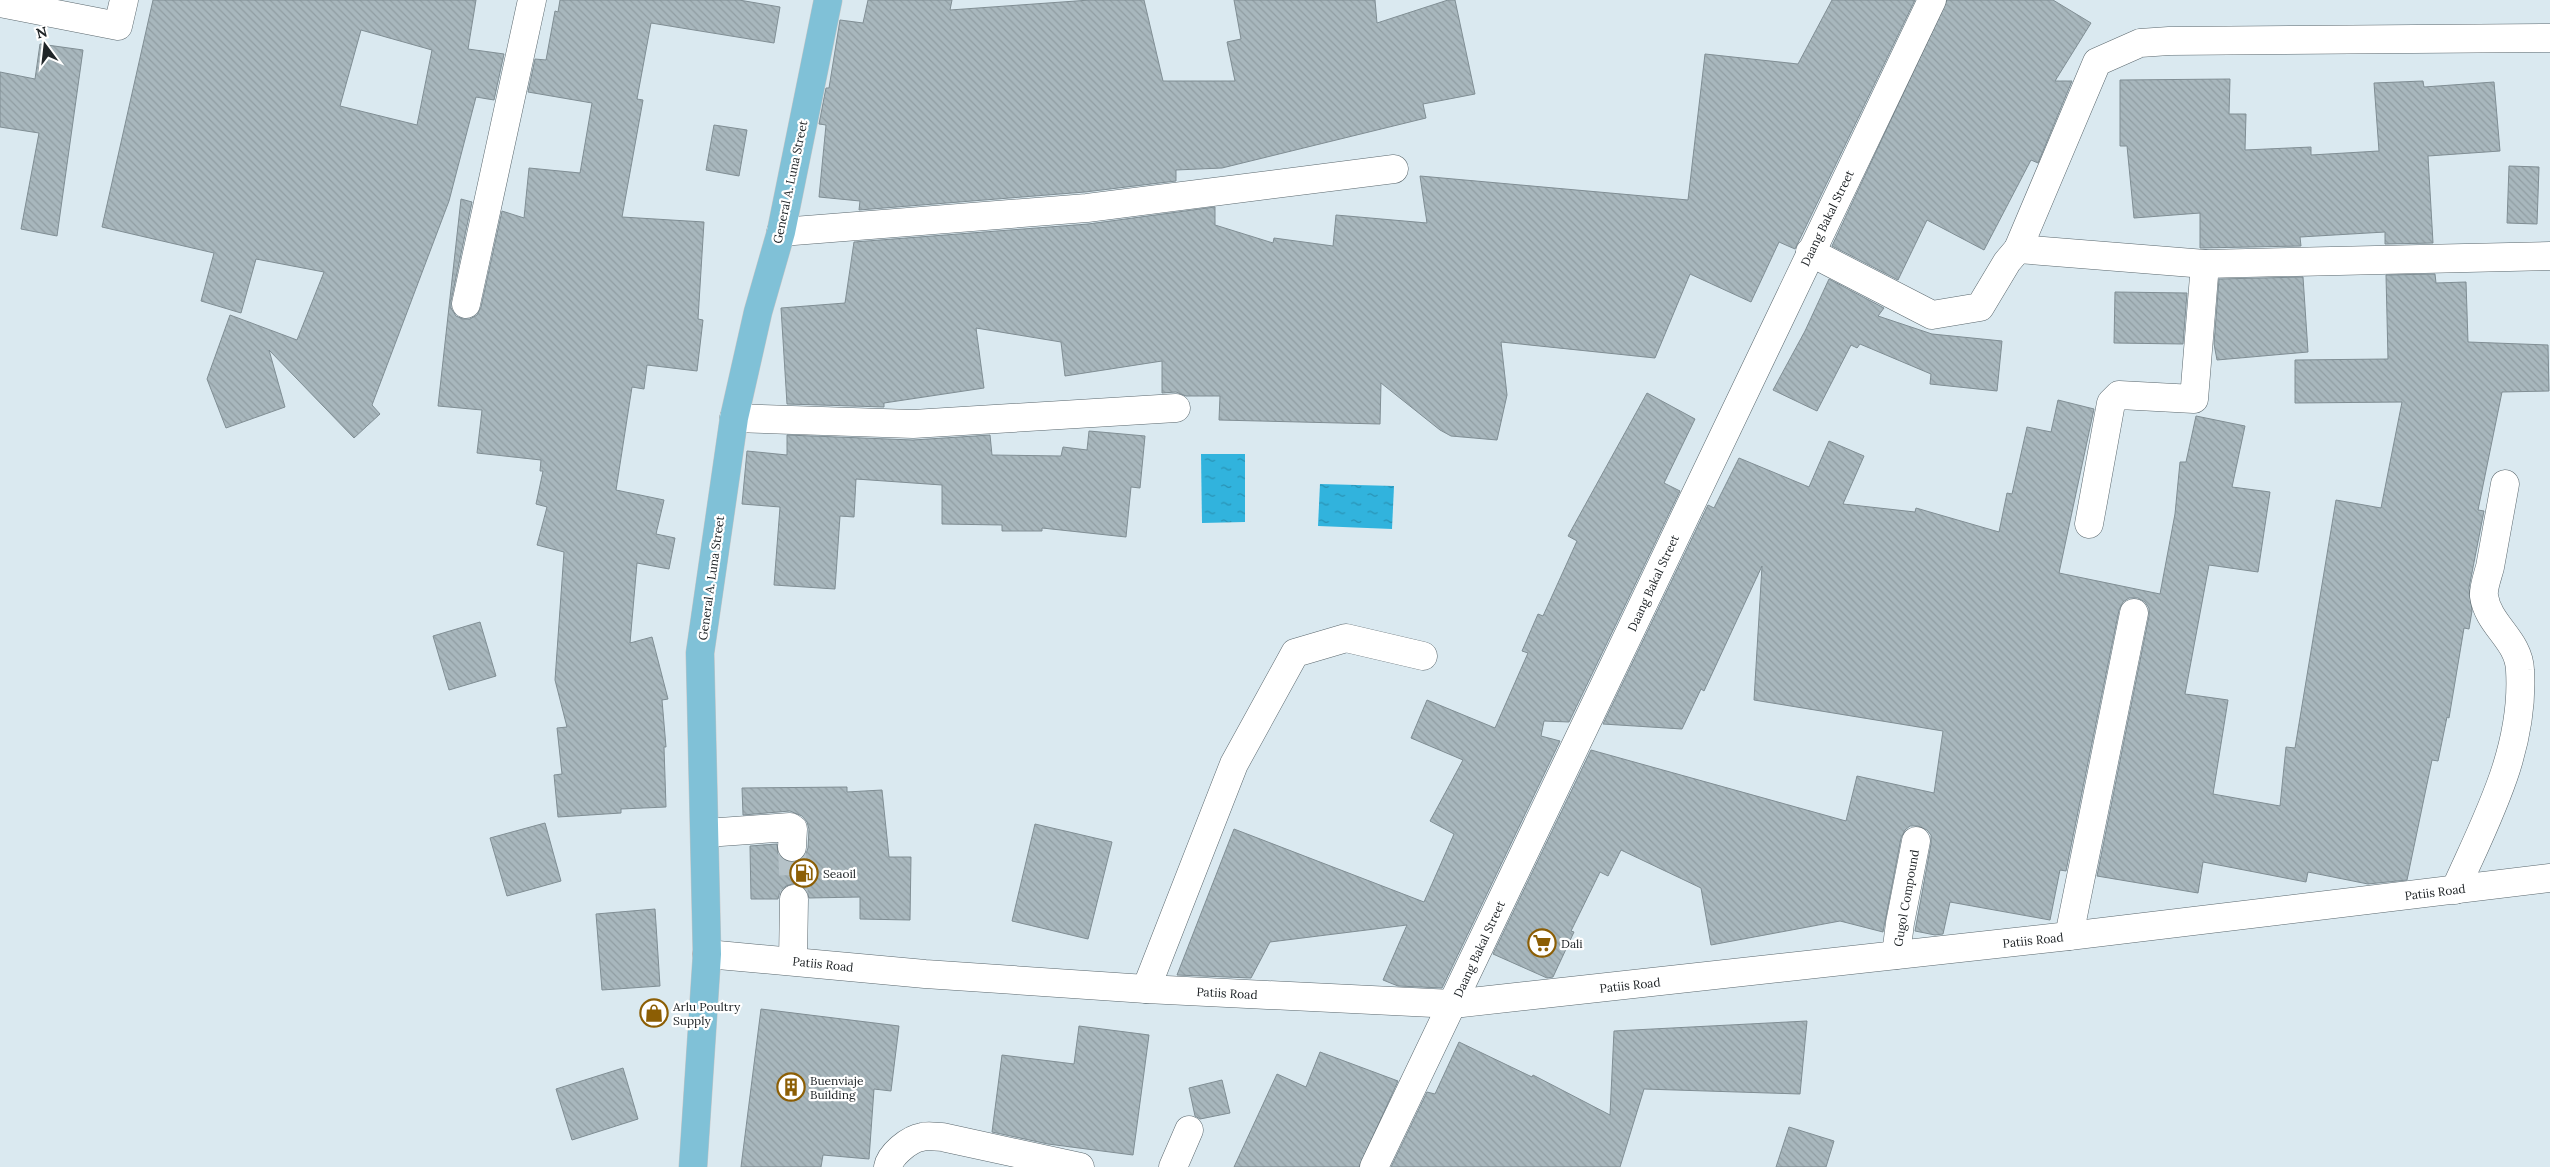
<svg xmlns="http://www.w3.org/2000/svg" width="2550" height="1167" font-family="Lora,serif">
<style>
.water{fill:url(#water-ripples)}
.building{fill:url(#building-back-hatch);stroke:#808e94;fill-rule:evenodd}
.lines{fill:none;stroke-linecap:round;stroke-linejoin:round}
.minor-tunnel{stroke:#b5c2c8;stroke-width:28;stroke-dasharray:28 14;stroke-linecap:butt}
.minor-casing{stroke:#5a676d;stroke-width:29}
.major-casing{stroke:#c5c6c7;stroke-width:29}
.minor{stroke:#fff;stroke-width:28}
.major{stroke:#80c1d7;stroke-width:28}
.labels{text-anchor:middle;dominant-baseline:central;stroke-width:4.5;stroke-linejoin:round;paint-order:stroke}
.street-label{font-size:12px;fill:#202528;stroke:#fff}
.poi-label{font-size:12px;fill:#202528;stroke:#fff;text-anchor:start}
</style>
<defs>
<pattern id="water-ripples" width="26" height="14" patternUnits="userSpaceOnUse" patternTransform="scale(1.25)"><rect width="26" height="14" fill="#31b3dd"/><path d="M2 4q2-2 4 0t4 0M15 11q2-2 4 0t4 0" fill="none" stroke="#2991b3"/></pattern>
<pattern id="building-back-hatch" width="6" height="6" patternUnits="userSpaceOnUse" patternTransform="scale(1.25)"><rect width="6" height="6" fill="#a8b7bd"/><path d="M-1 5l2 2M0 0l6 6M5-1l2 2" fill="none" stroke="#909da2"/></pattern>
</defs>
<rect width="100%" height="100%" fill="#dae9f0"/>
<!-- water -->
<g class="water">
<path d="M1201,454H1245V522L1202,523Z"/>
<path d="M1320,484L1394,486L1392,529L1318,526Z"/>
</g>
<!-- building -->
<g class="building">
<path d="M153,0H476L468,49L504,54L494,100L476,97L449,201L372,405L380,414L354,438L269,350L285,407L226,428L207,379L230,315L297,340L324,272L256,259L241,313L201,301L214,253L102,227ZM361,30L432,50L417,125L340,106Z"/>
<path d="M560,0H739L780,7L774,43L651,23L637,99L643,100L622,217L704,222L698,319L703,320L697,371L647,365L644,389L632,387L616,490L664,500L656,534L675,538L669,569L637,563L630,643L652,637L668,699L662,700L666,747H664L666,807L621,809V813L558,817L554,775L562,774L557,728L567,727L555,680L564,552L537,545L547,507L536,504L543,471H540L541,460L477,453L482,410L438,406L461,199L472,202L451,301V308L456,316L463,319H470L477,315L481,307L502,211L524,218L529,168L580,173L592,103L528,92L535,59L546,60L555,11L558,12Z"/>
<path d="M868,0H952L950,10L1090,0H1144L1163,81H1235L1227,42L1241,39L1234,0H1375L1377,23L1448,0H1455L1475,94L1423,104L1426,118L1222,168L1176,170V181L1085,192L859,210L860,201L819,197L826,125L819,124L826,88H829L840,20L863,23Z"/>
<path d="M1832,0H1915L1795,249L1779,242L1751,302L1690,274L1655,358L1501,342L1507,395L1497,440L1451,436L1440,430L1381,383L1380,424L1219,420L1220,396H1186L1176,392L1162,393V361L1065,376L1061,342L976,328L984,388L884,403V407L787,404L781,308L845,303L854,242L1088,224L1215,207V225L1273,243L1274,238L1333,246L1336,215L1427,223L1420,176L1688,200L1705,54L1798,64Z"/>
<path d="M1947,0H2053L2091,23L2055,81H2072L2038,163L2031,160L1984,250L1927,220L1898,280L1832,246Z"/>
<path d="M40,44L83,50L57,236L21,229L39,133L0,127V72L35,79Z"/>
<path d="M2230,79L2229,114H2246L2245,150L2311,147V155L2379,151L2374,83L2423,81L2424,87L2494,82L2500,151L2428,156L2433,243L2385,244V232L2300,237L2301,246L2200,248V213L2134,218L2127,146H2120V80Z"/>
<path d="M714,125L747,130L739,176L706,170Z"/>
<path d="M2509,166L2539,167L2537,224L2507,223Z"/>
<path d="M2435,274L2436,283L2466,282L2468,342L2548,345L2549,391L2502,392L2478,510L2484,511L2469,588L2472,611L2469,629L2464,628L2449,718L2447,717L2438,761L2432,760L2407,880L2368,884L2308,872L2306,882L2203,862L2198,893L2097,876L2149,616V608L2145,602L2138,598H2129L2123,602L2119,610L2066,871L2060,870L2050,920L1950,902L1943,934L1935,935L1915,931L1931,844V835L1927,830L1918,826H1910L1905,830L1901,838L1883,932L1840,921L1711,945L1701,888L1621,850L1608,876L1600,872L1571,931L1574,932L1553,977L1547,978L1493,954L1591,750L1846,821L1857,776L1934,793L1943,731L1754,700L1762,566L1704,691L1701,689L1682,729L1603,724L1708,505L1714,508L1739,458L1809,487L1829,441L1864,456L1843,504L1915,512L1916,508L1999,532L2007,493L2012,494L2027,427L2051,432L2058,400L2094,409L2059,573L2160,594L2175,514L2180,462H2186L2196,416L2245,426L2232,487L2270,492L2258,572L2209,565L2185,694L2228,700L2213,794L2280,806L2286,747L2295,748L2336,500L2381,508L2402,402L2295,403V360L2388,359L2386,275Z"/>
<path d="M2303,277L2308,352L2217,360L2214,344L2219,279Z"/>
<path d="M1829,279L1884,308L1878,316L1932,334L2002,341L1997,391L1930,384L1931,374L1860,344L1857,348L1851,345L1817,411L1773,390L1805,331Z"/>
<path d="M2115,292L2187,293L2183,344L2114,343Z"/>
<path d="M1647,393L1695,419L1664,483L1680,491L1569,722L1544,721L1541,736L1560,741L1442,988L1398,986L1383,980L1407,925L1270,942L1251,978L1177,975L1234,829L1424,902L1454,834L1430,821L1463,760L1411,738L1427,700L1495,728L1528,653L1522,651L1538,614L1543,616L1577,541L1568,536Z"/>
<path d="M1089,431L1145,436L1140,488L1131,487L1126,537L1042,528V531H1002V525L942,524V485L856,479L854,517L840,516L835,589L774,585L780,507L742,504L747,451L787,455V435L913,440L990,435L992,455L1061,456L1063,447L1087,450Z"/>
<path d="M480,622L496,676L449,690L433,636Z"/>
<path d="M847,787V792L882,790L889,857H911L910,920L860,919V897L809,898L807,891L802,886L795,883L786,886L780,891L778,899H751L750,846L777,844L778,854L783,860L791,863L799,861L805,856L808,848L809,829L807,822L802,816L790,811L743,815L742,788Z"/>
<path d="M545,823L561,881L507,896L490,838Z"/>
<path d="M1035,824L1112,842L1088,939L1012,921Z"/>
<path d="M655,909L660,986L602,990L596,914Z"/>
<path d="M761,1009L899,1026L891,1091L874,1089L869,1159L823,1155L821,1167H741Z"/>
<path d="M1807,1021L1800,1094L1644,1089L1620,1167H1391L1427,1092L1435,1094L1459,1042L1532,1077L1533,1075L1610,1115L1614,1031Z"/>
<path d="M1079,1026L1149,1035L1133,1155L1048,1144L992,1132L1002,1055L1074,1064Z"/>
<path d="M1320,1052L1398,1081L1359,1167H1234L1277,1074L1306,1087Z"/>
<path d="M623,1068L638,1119L572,1140L556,1089Z"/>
<path d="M1222,1080L1230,1113L1200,1119L1195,1116L1189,1088Z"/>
<path d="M1789,1127L1834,1141L1826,1167H1776Z"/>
</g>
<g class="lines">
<!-- minor-tunnel -->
<path class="minor-tunnel" d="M792,847L794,899"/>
<!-- minor casing -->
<g class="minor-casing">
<g id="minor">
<path d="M0,3L118,26L124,0"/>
<path d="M781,232L1087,208L1394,169"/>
<path d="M2018,249L2205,264L2550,256"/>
<path d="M1810,252L1932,315L1980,307L2007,262L2018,249L2097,62L2140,43L2169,41L2550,38"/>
<path d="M466,304L532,0"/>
<path d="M734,418L913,424L1176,408"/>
<path d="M2089,524L2111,403L2119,395L2194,399L2205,264"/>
<path d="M706,833L790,827L793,829L792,847"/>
<path d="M2455,890C2486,820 2525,750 2520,670C2519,640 2488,625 2484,596C2483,588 2488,575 2490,567C2495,539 2500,512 2505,484"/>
<path d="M2069,936L2134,613"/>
<path d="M707,954L925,974L1146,989L1453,1004L2069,936L2550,878"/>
<path d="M1896,955L1900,923L1916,841"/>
<path d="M793,961L794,899"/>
<path d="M1146,989L1234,764L1295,653L1346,638L1423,656"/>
<path d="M888,1167C890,1155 909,1139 922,1137C928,1135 936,1137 942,1137L1080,1167"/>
<path d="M1173,1167L1189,1130"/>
<path d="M1374,1167L1932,0"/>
</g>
</g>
<!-- major casing -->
<g class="major-casing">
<path id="major" d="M693,1167L707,954L700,653L734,418L758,312L781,232L828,0"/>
</g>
<!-- minor -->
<use href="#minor" class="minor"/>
<!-- major -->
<use href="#major" class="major"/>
</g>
<!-- icons -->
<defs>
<g id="fuel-ring" transform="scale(1.4375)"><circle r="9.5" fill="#fff" stroke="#8c5e04" stroke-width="1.5"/><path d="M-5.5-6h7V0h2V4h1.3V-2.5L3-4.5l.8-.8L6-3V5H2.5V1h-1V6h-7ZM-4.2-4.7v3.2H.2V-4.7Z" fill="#8c5e04"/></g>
<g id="supermarket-ring" transform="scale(1.4375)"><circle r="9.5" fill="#fff" stroke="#8c5e04" stroke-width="1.5"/><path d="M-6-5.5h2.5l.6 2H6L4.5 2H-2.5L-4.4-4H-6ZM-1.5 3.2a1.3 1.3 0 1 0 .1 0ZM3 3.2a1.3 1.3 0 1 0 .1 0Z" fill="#8c5e04"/></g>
<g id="shop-ring" transform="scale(1.4375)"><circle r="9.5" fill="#fff" stroke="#8c5e04" stroke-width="1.5"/><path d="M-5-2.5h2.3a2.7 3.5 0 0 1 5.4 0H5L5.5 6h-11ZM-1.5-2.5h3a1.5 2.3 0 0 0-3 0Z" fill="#8c5e04"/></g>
<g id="building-ring" transform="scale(1.4375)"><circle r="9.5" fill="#fff" stroke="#8c5e04" stroke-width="1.5"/><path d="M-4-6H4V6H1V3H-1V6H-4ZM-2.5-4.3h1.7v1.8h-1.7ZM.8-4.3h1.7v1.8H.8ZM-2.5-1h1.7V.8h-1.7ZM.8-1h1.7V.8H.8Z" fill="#8c5e04"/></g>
</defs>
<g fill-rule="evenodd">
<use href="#fuel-ring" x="804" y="873"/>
<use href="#supermarket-ring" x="1542" y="943"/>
<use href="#shop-ring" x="654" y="1013"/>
<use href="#building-ring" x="791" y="1087"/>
</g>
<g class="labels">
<!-- street labels -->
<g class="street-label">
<text transform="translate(790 182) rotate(-78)">General A. Luna Street</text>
<text transform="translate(1827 218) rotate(-64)">Daang Bakal Street</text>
<text transform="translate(711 578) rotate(-82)">General A. Luna Street</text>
<text transform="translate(1653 583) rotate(-65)">Daang Bakal Street</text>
<text transform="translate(2435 892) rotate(-7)">Patiis Road</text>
<text transform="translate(1906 898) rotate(-80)">Gugol Compound</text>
<text transform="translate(2033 940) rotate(-6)">Patiis Road</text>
<text transform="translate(1479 949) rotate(-65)">Daang Bakal Street</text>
<text transform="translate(823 964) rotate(6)">Patiis Road</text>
<text transform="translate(1630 985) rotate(-6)">Patiis Road</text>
<text transform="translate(1227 993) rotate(3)">Patiis Road</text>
</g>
<!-- poi labels -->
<g class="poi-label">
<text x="823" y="873">Seaoil</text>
<text x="1561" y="943">Dali</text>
<text x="673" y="1006">Arlu Poultry<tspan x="673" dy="14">Supply</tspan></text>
<text x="810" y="1080">Buenviaje<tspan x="810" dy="14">Building</tspan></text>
</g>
</g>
<!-- north arrow -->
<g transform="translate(45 45) rotate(345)" stroke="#ffffff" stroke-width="4" paint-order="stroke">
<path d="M0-4L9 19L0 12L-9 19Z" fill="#202528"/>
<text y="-8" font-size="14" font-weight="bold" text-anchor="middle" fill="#202528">N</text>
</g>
</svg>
